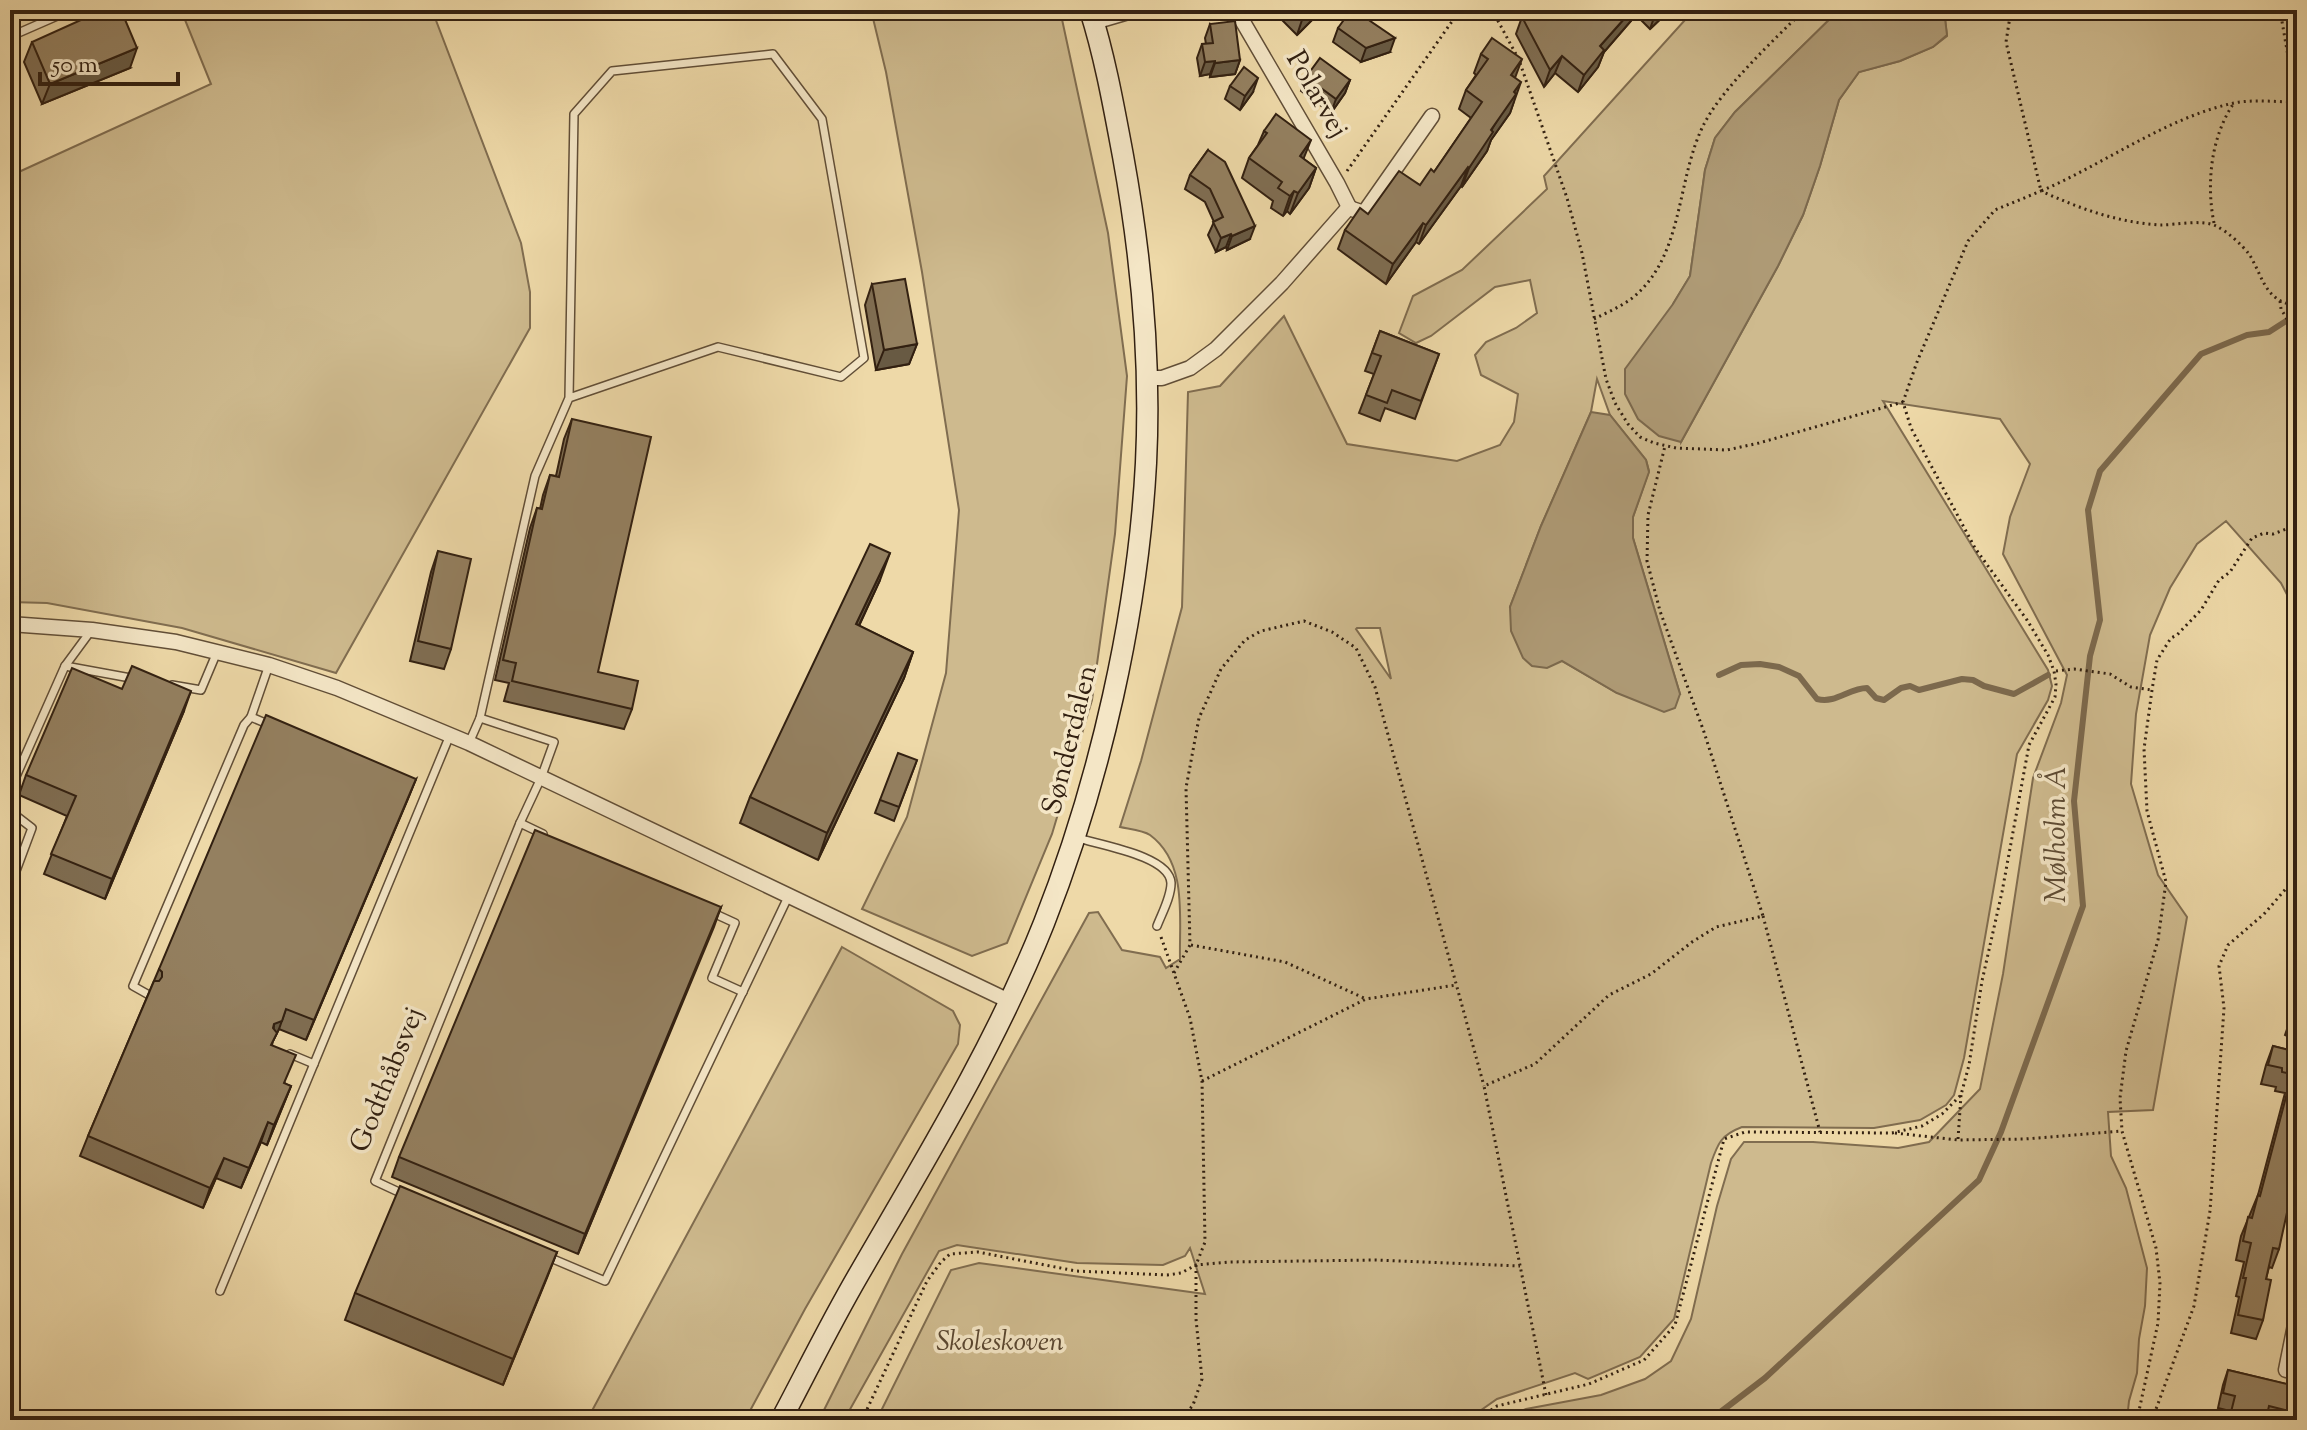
<svg xmlns="http://www.w3.org/2000/svg" width="2307" height="1430" font-family="'Sorts Mill Goudy',serif">
<style>
.green{fill:#ceba8e;stroke:#806d50;stroke-width:2;fill-rule:evenodd}
.water{fill:#ae9a75;stroke:#7c694d;stroke-width:2}
.lines{fill:none;stroke-linecap:round;stroke-linejoin:round}
.stream{stroke:#7c694d;stroke-width:6}
.lane-casing{stroke:#614e37;stroke-width:10}
.street-casing{stroke:#614e37;stroke-width:17}
.secondary-casing{stroke:#322011;stroke-width:23}
.path{stroke:#322011;stroke-width:3;stroke-dasharray:2 4;stroke-linecap:butt}
.lane{stroke:#f4e6c6;stroke-width:7}
.street{stroke:#f4e6c6;stroke-width:14}
.secondary{stroke:#f4e6c6;stroke-width:20}
.wall{fill:#7f6e53;stroke:#322011;stroke-width:2}
.shaded-wall{fill:#685a43;stroke:#322011;stroke-width:2}
.building{fill:#948060;stroke:#322011;stroke-width:2}
.labels{text-anchor:middle;dominant-baseline:central;stroke-width:7;stroke-linejoin:round;paint-order:stroke}
.street-label{font-size:28px;fill:#322011;stroke:#f4e6c6}
.park-label{font-size:28px;font-style:italic;fill:#594630;stroke:#f4e6c6}
.water-label{font-size:30px;font-style:italic;fill:#5d4b34;stroke:#f4e6c6}
</style>
<rect width="100%" height="100%" fill="#eed9a8"/>
<filter id="stains"><feTurbulence type="fractalNoise" baseFrequency=".0025" numOctaves="4"/><feColorMatrix values="0 0 0 0 .2 0 0 0 0 .09 0 0 0 0 .02 0 0 0 .5 -.17"/></filter>
<radialGradient id="worn" r=".72"><stop offset=".6" stop-color="#630" stop-opacity="0"/><stop offset="1" stop-color="#630" stop-opacity=".3"/></radialGradient>
<!-- green -->
<g class="green">
<path d="M181,10H432L521,243L530,292V328L336,673L182,628L47,603L10,602V176L211,84Z"/>
<path d="M871,10H1060L1108,233L1127,376L1115,534L1092,700L1052,834L1007,943L972,956L862,909L907,817L946,673L959,510L922,272L886,72Z"/>
<path d="M1694,10H1839L1735,112L1715,138L1705,170L1690,276L1673,304L1681,442L1778,266L1803,215L1820,166L1839,100L1859,72L1900,61L1933,47L1947,36L1944,10H2297V614L2281,583L2226,521L2197,544L2170,588L2150,635L2136,714L2131,784L2158,875L2187,917L2153,1110L2108,1112L2111,1156L2126,1188L2147,1268L2145,1306L2139,1339L2137,1373L2129,1401L2127,1420H1500L1526,1409L1601,1395L1645,1379L1671,1361L1691,1319L1717,1206L1731,1159L1744,1142H1813L1898,1148L1929,1142L1980,1089L2003,974L2033,778L2061,703L2067,675L2003,554L2010,517L2030,464L2000,419L1883,401L2048,670L2052,686L2048,700L2017,754L1964,1058L1954,1095L1946,1105L1920,1120L1874,1128L1742,1127C1721,1135 1718,1143 1711,1163L1674,1319L1640,1357L1588,1379L1575,1373L1497,1399L1467,1420H879L878,1417L951,1270L979,1263L1205,1294L1190,1248L1185,1256L1163,1265L1077,1263L957,1245L939,1251L844,1420H819L902,1254L1089,913L1098,912L1122,950L1160,957L1166,968L1180,959C1179,918 1188,863 1150,835C1143,830 1129,829 1120,827L1141,761L1182,607L1188,392L1220,386L1284,316L1347,444L1457,461L1500,445L1514,422L1518,394L1481,375L1475,355L1486,342L1516,328L1537,313L1530,280L1495,287L1431,336L1416,343L1399,333L1413,296L1462,270L1547,189L1544,176ZM1597,379L1610,415L1646,460L1649,471L1633,517V538L1680,694L1617,693L1562,661L1510,607L1541,526L1591,412ZM1357,628H1380L1391,679L1356,629Z"/>
<path d="M842,947L953,1011L960,1025L958,1044L805,1309L745,1420H587Z"/>
</g>
<!-- water -->
<g class="water">
<path d="M1839,10H1944L1947,35L1933,47L1900,61L1859,72L1839,100L1820,166L1803,215L1778,266L1681,442L1659,436L1638,419L1625,394V369L1673,304L1690,276L1705,170L1715,138L1735,112Z"/>
<path d="M1591,412L1610,415L1646,460L1649,472L1633,517V538L1680,694L1675,708L1664,712L1617,693L1562,661L1547,668L1532,666L1523,658L1511,631L1510,607L1541,526Z"/>
</g>
<g class="lines">
<!-- stream -->
<g class="stream">
<path d="M1719,675L1741,665L1760,664L1779,667L1799,676L1817,699C1836,704 1849,688 1867,688L1876,698L1884,700L1901,688L1910,686L1919,690L1962,679L1973,680L1984,686L2014,694L2048,675"/>
<path d="M1710,1420L1765,1378L1979,1180L2001,1132L2083,906L2074,801L2090,656L2100,620L2088,510L2100,471L2201,354L2247,335L2269,332L2297,314"/>
</g>
<!-- lane casing -->
<g class="lane-casing">
<g id="lane">
<path d="M10,42L16,34L71,10"/>
<path d="M65,666L136,679"/>
<path d="M172,685L201,690L217,652"/>
<path d="M251,717L269,665"/>
<path d="M469,743L480,718L535,476L569,398L574,114L612,71L773,54L822,119L864,358L841,377L718,347L569,398"/>
<path d="M10,790L65,666L90,632"/>
<path d="M10,811L32,828L10,887"/>
<path d="M520,823L543,834"/>
<path d="M1078,838C1100,845 1170,856 1171,883C1171,897 1162,913 1157,926"/>
<path d="M711,912L735,923L712,978L743,992"/>
<path d="M149,995L133,986L244,725L251,717L270,725"/>
<path d="M290,1054L314,1064"/>
<path d="M403,1194L375,1181L520,823L541,778L554,742L480,718"/>
<path d="M546,1256L605,1281L788,897"/>
<path d="M220,1291L450,735"/>
</g>
</g>
<!-- street casing -->
<g class="street-casing">
<g id="street">
<path d="M1236,10L1337,183L1349,207"/>
<path d="M1094,22L1135,10"/>
<path d="M1349,208L1364,213L1432,116"/>
<path d="M1147,378H1162L1190,368L1216,349L1282,283L1349,207"/>
<path d="M10,624L92,630L176,642L269,665L337,688L469,743L1009,1001"/>
<path d="M2286,1370L2297,1315"/>
</g>
</g>
<!-- secondary casing -->
<g class="secondary-casing">
<path id="secondary" d="M781,1420C807,1371 831,1322 859,1274C925,1160 995,1046 1044,923C1100,781 1138,614 1146,463C1151,362 1141,255 1123,156C1114,108 1105,57 1090,10"/>
</g>
<!-- path -->
<g class="path">
<path d="M1492,10L1517,56"/>
<path d="M2011,10L2006,42L2041,191C2104,164 2168,117 2234,103C2254,99 2276,102 2296,102L2280,10"/>
<path d="M1520,63L1567,198L1582,253L1606,379L1615,403L1628,424L1640,437L1654,443L1676,448L1727,450L1759,443L1903,402"/>
<path d="M1347,171L1460,10"/>
<path d="M2214,223C2206,184 2211,136 2234,103"/>
<path d="M2280,301L2281,309L2297,336"/>
<path d="M1594,319C1606,313 1620,307 1631,299C1684,258 1676,181 1703,126C1721,89 1774,40 1804,10"/>
<path d="M2056,671L2074,669L2110,674L2131,687L2152,690"/>
<path d="M1763,916L1820,1132"/>
<path d="M1161,937L1190,1018L1202,1081L1205,1242L1196,1265V1319L1202,1379L1193,1405L1181,1420"/>
<path d="M1191,945L1285,962L1366,999"/>
<path d="M1174,973L1190,945L1186,788L1199,718L1221,669L1245,640L1261,631L1304,621L1332,632L1356,648L1375,687L1484,1086"/>
<path d="M1202,1081L1366,999L1456,985"/>
<path d="M1895,1133L1958,1140L2025,1139L2122,1131"/>
<path d="M1958,1139L1961,1095"/>
<path d="M1546,1395L1484,1086L1535,1064L1609,995L1651,974L1692,942L1716,927L1763,916L1704,732L1660,611L1647,561L1648,515L1665,446"/>
<path d="M862,1420L927,1281L941,1262L950,1254L978,1252L1076,1271L1167,1275L1181,1273L1196,1265L1229,1262L1376,1260L1520,1266"/>
<path d="M1476,1420L1497,1406L1589,1384L1644,1360L1675,1325L1724,1139L1745,1132L1892,1133L1922,1126L1942,1114L1961,1095L1969,1065L1982,981L2002,892L2029,745L2055,697L2056,684L2054,671L2048,655L2027,620L1975,548L1911,428L1903,402L1917,362L1968,241L1995,210L2041,191C2081,209 2116,222 2160,225C2177,225 2201,219 2216,226C2227,231 2242,245 2249,254C2264,278 2264,301 2297,306"/>
<path d="M2137,1420L2158,1323L2160,1283L2156,1248L2122,1131L2120,1098L2126,1051L2158,940L2166,882L2147,811L2144,749L2152,690L2157,660L2171,638L2177,635L2201,610L2219,580L2230,572L2252,538L2264,533L2273,534L2297,525"/>
<path d="M2152,1420L2194,1306L2210,1211L2224,1008L2219,966L2228,945L2264,914L2297,876"/>
</g>
<!-- lane -->
<use href="#lane" class="lane"/>
<!-- street -->
<use href="#street" class="street"/>
<!-- secondary -->
<use href="#secondary" class="secondary"/>
</g>
<!-- wall -->
<g class="wall">
<path d="M1277,10H1322L1297,35L1278,16L1279,13Z"/>
<path d="M1528,10H1670L1650,29L1636,15L1604,52L1598,67L1578,92L1555,73L1544,87L1516,34L1522,17Z"/>
<path d="M1210,24L1240,60L1235,74L1210,77V74L1200,76L1197,58L1202,44H1206L1205,38Z"/>
<path d="M1338,28L1390,52L1361,62L1333,42Z"/>
<path d="M32,42L130,68L42,104L24,62Z"/>
<path d="M1481,54L1515,78L1514,101L1510,113L1491,140L1487,151L1462,187L1461,186L1419,244L1416,242L1386,284L1338,249L1345,230L1368,214L1420,185L1434,172L1471,118L1459,109L1466,90L1476,75L1474,73Z"/>
<path d="M1306,77L1350,80L1345,93L1331,113L1301,91Z"/>
<path d="M1230,86L1253,92L1240,110L1225,99Z"/>
<path d="M1264,131L1316,168L1309,188L1290,214L1287,211L1283,216L1271,208L1273,201L1242,178L1249,158L1258,145Z"/>
<path d="M1208,150L1250,239L1227,250L1226,247L1216,252L1208,235L1214,222L1205,202L1185,189L1190,175Z"/>
<path d="M872,284L917,344L909,364L876,370L865,305Z"/>
<path d="M1380,331L1439,354L1415,419L1385,408L1380,421L1359,413L1374,374L1365,371Z"/>
<path d="M572,419L598,672L632,709L624,729L504,701L509,683L495,680L530,528L537,508L540,509L543,495L550,475L556,476L564,439Z"/>
<path d="M438,551L451,649L444,669L410,661L431,572Z"/>
<path d="M880,580L859,626L913,652L904,678L818,860L740,823L750,797Z"/>
<path d="M122,689L184,711L105,899L44,874L67,816L19,795L26,775Z"/>
<path d="M917,760L894,821L875,813L880,800Z"/>
<path d="M416,779L306,1040L279,1029L273,1041L272,1045L285,1084L291,1086L267,1145L261,1142L241,1188L216,1178L203,1208L80,1156L88,1136L159,969Z"/>
<path d="M721,907L578,1254L392,1177L399,1157Z"/>
<path d="M2297,1000V1041L2285,1035Z"/>
<path d="M2273,1046L2297,1052L2279,1249L2272,1268L2269,1267L2266,1279L2263,1320L2256,1339L2231,1333L2239,1297L2236,1296L2244,1262L2236,1260L2241,1236L2258,1195L2285,1093L2275,1091L2276,1087L2261,1084L2266,1065Z"/>
<path d="M557,1252L503,1385L345,1320L355,1293Z"/>
<path d="M2228,1370L2290,1385L2292,1379L2297,1380V1420H2228L2230,1411L2218,1408L2223,1385Z"/>
</g>
<!-- shaded-wall -->
<g class="shaded-wall">
<path d="M1310,10H1322L1297,35L1303,17Z"/>
<path d="M1632,10H1638L1636,15L1604,52L1598,67L1578,92L1584,75L1600,46Z"/>
<path d="M1658,10H1670L1650,29L1656,12Z"/>
<path d="M1395,38L1390,52L1361,62L1366,48Z"/>
<path d="M137,48L130,68L42,104L50,84Z"/>
<path d="M1562,56L1555,73L1544,87L1550,70Z"/>
<path d="M1522,59L1515,78L1511,75Z"/>
<path d="M1240,60L1235,74L1210,77L1215,63Z"/>
<path d="M1215,61L1210,74L1200,76L1205,62Z"/>
<path d="M1258,78L1253,92L1240,110L1245,96Z"/>
<path d="M1350,80L1345,93L1331,113L1336,99Z"/>
<path d="M1521,82L1510,113L1491,140L1487,151L1462,187L1469,168L1514,92Z"/>
<path d="M1311,140L1303,160L1300,156Z"/>
<path d="M1468,167L1461,186L1419,244L1426,225Z"/>
<path d="M1316,168L1309,188L1290,214L1298,193Z"/>
<path d="M1294,191L1287,211L1283,216L1290,196Z"/>
<path d="M1423,223L1416,242L1386,284L1393,264Z"/>
<path d="M1255,226L1250,239L1227,250L1232,236Z"/>
<path d="M1231,234L1226,247L1216,252L1221,238Z"/>
<path d="M917,344L909,364L876,370L884,350Z"/>
<path d="M890,553L880,580L847,651L856,624Z"/>
<path d="M913,652L904,678L818,860L827,833Z"/>
<path d="M191,691L184,711L105,899L112,879Z"/>
<path d="M416,779L408,799L306,1040L314,1020Z"/>
<path d="M721,907L714,927L578,1254L585,1234Z"/>
<path d="M286,1009L279,1029L273,1041L274,1024Z"/>
<path d="M291,1086L283,1106L267,1145L274,1125Z"/>
<path d="M268,1122L261,1142L241,1188L249,1168Z"/>
<path d="M224,1158L216,1178L203,1208L210,1188Z"/>
<path d="M557,1252L547,1278L503,1385L513,1359Z"/>
</g>
<!-- building -->
<g class="building">
<path d="M103,10H121L137,48L50,84L32,42Z"/>
<path d="M1297,10H1310L1303,17Z"/>
<path d="M1351,10H1354L1395,38L1366,48L1338,28Z"/>
<path d="M1528,10H1632L1600,46L1604,50L1584,75L1562,56L1550,70L1522,17Z"/>
<path d="M1235,21L1240,60L1215,63V61L1205,62L1202,44L1213,43L1210,24Z"/>
<path d="M1492,38L1522,59L1511,75L1521,82L1514,92L1516,94L1491,130L1493,132L1469,168L1468,167L1426,225L1423,223L1393,264L1345,230L1360,208L1368,214L1399,171L1420,185L1431,169L1434,172L1482,102L1466,90L1488,59L1481,54Z"/>
<path d="M1320,58L1350,80L1336,99L1306,77Z"/>
<path d="M1244,67L1258,78L1245,96L1230,86Z"/>
<path d="M1276,114L1311,140L1300,156L1316,168L1298,193L1294,191L1290,196L1278,188L1282,182L1249,158L1267,133L1264,131Z"/>
<path d="M1208,150L1225,162L1255,226L1232,236L1231,234L1221,238L1213,222L1223,217L1210,189L1190,175Z"/>
<path d="M905,279L917,344L884,350L872,284Z"/>
<path d="M1380,331L1439,354L1421,401L1392,390L1387,403L1366,395L1381,356L1372,353Z"/>
<path d="M572,419L651,437L598,672L638,681L632,709L512,681L516,663L503,660L537,508L542,509L550,475L559,477Z"/>
<path d="M870,544L890,553L856,624L913,652L827,833L750,797Z"/>
<path d="M438,551L471,559L451,649L418,641Z"/>
<path d="M132,666L191,691L112,879L51,854L76,796L26,775L72,668L122,689Z"/>
<path d="M266,715L416,779L314,1020L286,1009L282,1021L274,1024L273,1028L277,1033L271,1045L296,1055L284,1083L291,1086L274,1125L268,1122L249,1168L224,1158L210,1188L88,1136L154,981H159L162,977V972L159,969Z"/>
<path d="M898,753L917,760L899,807L880,800Z"/>
<path d="M535,830L721,907L585,1234L399,1157Z"/>
<path d="M2297,1001V1019L2292,1017Z"/>
<path d="M2273,1046L2297,1052V1167L2279,1249L2273,1248L2266,1279L2271,1280L2263,1320L2238,1315L2246,1278H2243L2251,1243L2243,1241L2248,1217L2252,1218L2258,1195L2260,1196L2292,1074L2282,1072V1068L2268,1065Z"/>
<path d="M400,1186L557,1252L513,1359L355,1293Z"/>
<path d="M2228,1370L2291,1385L2292,1379L2297,1380V1413L2269,1406L2267,1415L2254,1412L2251,1420H2232L2233,1417L2230,1416L2235,1396L2223,1393Z"/>
<path d="M224,1410L225,1420H186L185,1411Z"/>
</g>
<g class="labels">
<!-- street labels -->
<g class="street-label">
<text transform="translate(1316 95) rotate(60)">Polarvej</text>
<text transform="translate(1071 740) rotate(-76)">Sønderdalen</text>
<text transform="translate(388 1080) rotate(-68)">Godthåbsvej</text>
</g>
<!-- park labels -->
<g class="park-label">
<text x="1000" y="1343">Skoleskoven</text>
</g>
<!-- water labels -->
<g class="water-label">
<text transform="translate(2057 835) rotate(-90)">Mølholm Å</text>
</g>
</g>
<!-- margin -->
<rect width="2307" height="1430" fill="none" stroke="#eed9a8" stroke-width="40"/>
<rect x="12" y="12" width="2283" height="1406" fill="none" stroke="#322011" stroke-width="4"/>
<rect x="20" y="20" width="2267" height="1390" fill="none" stroke="#322011" stroke-width="2"/>
<!-- scale -->
<path d="M40 72v12h138v-12" fill="none" stroke="#322011" stroke-width="4"/>
<text x="52" y="72" font-size="24" fill="#322011" stroke="#f4e6c6" stroke-width="6" paint-order="stroke">50 m</text>
<rect width="100%" height="100%" filter="url(#stains)"/>
<rect width="100%" height="100%" fill="url(#worn)"/>
</svg>
